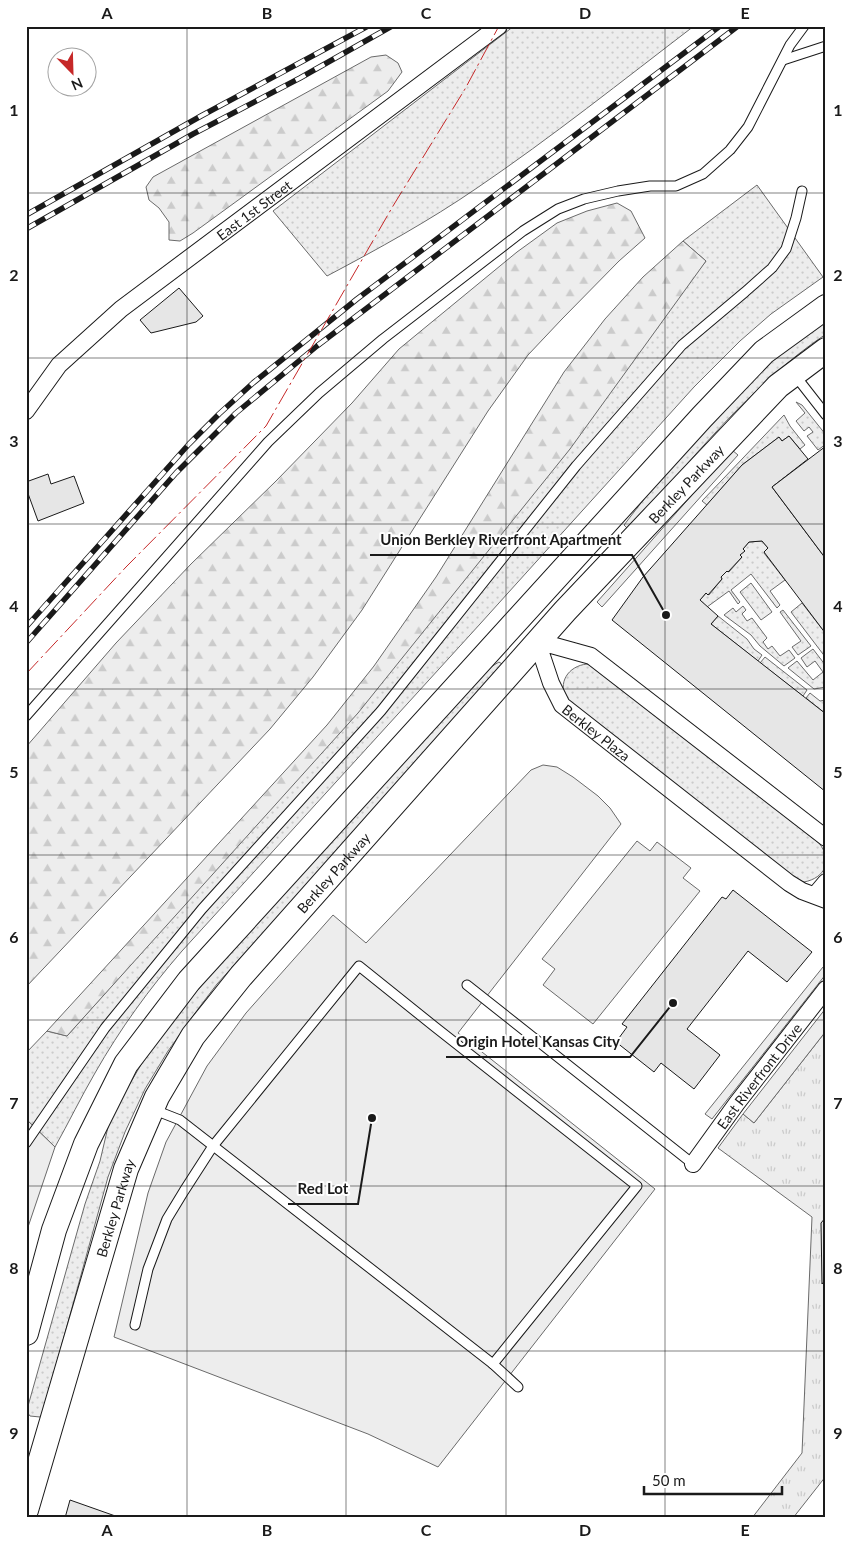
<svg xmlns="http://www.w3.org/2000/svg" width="852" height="1544" font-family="Lato,sans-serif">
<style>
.grass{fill:url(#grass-dots);stroke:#6a6a6a}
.forest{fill:url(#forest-firs);stroke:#6a6a6a}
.park{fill:url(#park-tufts);stroke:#6a6a6a}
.built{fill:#ededed;stroke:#6a6a6a}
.building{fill:#e6e6e6;stroke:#1a1a1a}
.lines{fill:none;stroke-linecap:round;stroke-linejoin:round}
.lane-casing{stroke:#1a1a1a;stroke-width:11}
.street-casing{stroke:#1a1a1a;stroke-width:18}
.secondary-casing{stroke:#1a1a1a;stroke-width:26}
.lane{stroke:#fff;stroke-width:9}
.street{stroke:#fff;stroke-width:16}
.secondary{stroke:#fff;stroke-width:24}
.rail-casing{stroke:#1a1a1a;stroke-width:5.5}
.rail{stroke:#fff;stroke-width:4;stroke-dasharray:11;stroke-linecap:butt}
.power{stroke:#c62828;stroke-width:1;stroke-dasharray:18 4 2.5 4;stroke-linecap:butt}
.grid{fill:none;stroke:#1a1a1a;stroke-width:1;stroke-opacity:0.55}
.labels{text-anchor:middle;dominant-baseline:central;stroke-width:4;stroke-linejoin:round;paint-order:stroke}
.street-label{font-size:14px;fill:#1a1a1a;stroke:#fff}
.leader{fill:none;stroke:#1a1a1a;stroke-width:2}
.callout-dot{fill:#1a1a1a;stroke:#fff;stroke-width:2}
.callout-label{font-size:15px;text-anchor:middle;font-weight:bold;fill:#1a1a1a;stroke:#fff;stroke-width:4;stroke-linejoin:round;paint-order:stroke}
.neatline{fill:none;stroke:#1a1a1a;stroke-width:2}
.grid-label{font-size:16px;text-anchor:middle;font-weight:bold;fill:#1a1a1a}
</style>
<defs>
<pattern id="grass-dots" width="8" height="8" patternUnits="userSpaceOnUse" patternTransform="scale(1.25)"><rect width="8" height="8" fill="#ededed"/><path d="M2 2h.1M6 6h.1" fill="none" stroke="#cbcbcb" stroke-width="1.8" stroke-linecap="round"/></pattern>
<pattern id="forest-firs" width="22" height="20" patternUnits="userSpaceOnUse" patternTransform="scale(1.25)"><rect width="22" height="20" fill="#ededed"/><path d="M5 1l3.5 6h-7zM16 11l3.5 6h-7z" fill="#cbcbcb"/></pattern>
<pattern id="park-tufts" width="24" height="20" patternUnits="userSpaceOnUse" patternTransform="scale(1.25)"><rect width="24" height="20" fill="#ededed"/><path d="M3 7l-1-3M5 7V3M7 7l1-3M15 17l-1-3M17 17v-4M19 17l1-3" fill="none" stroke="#cbcbcb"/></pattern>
</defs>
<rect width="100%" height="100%" fill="#fff"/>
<!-- grass -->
<g class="grass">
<path d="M514,26H694C622,81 552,137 477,188C429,221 378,249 327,276L273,211Z"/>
<path d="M757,185L823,277L771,314L740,341L694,387L480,624L182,951C149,989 120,1029 95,1073C81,1097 69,1122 55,1147L26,1119V1053L47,1031L67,1036L258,822L706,261L683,241Z"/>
<path d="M826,321V334C750,385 690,462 629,530L624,525L661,477L741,388L782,351Z"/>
<path d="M796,402L802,405L826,435V444L818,450L807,436L813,432L809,427L804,431L796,421L805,413Z"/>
<path d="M784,415L790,426L805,445L800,449L789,436L782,441L779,437L742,465L707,505L702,501Z"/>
<path d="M762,541L768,548L764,553L785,580L770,591L780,605L777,608L751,574L731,590L740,602L738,604L729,591L707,607L700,600L706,593L709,595L722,579L721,577L727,571L729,572L742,557L740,555L744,551L743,549L749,542Z"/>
<path d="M751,583L772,612L761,620L740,592Z"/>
<path d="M802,603L826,634V658L791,612Z"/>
<path d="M743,606L746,610L742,614L747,621L752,618L767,638L763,642L768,649L772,646L780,656L789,650L795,658L784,666L760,646L751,635L724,615L733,608L736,612Z"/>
<path d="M783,610L811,646L798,655L792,647L801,641L780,612Z"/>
<path d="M718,616L747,639L754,649L762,655L758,661L711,624Z"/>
<path d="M813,649L826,666V687L814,689L788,668L797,661L813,680L823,672L815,661L807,667L801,658Z"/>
<path d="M765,657L807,690L803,696L760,663Z"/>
<path d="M499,662L505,666L217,984L201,1005L168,1051L145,1089L125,1132L108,1177L43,1413L40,1417L30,1416L27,1412L28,1406L85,1204L100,1161L108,1127L115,1109L142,1063L161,1036L195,993L233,949L489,668Z"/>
<path d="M587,664L596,668L819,843C833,861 825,878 804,882L795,879L567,700C557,683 568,666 587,664Z"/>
<path d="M810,693L820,701L826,700V714L806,698Z"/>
</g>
<!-- forest -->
<g class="forest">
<path d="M386,55L398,63L402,72L388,91L193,233L180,241L169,240V222L159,208L149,200L146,187L153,177L371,57Z"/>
<path d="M617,203L631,211L645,238L619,261L562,319L528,355L488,411L362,610L313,677L270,729L26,987V747L116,643L191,564L276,481L352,403L399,349L517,252L557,223L587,211Z"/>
<path d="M683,241L706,261L570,449L358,713L67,1036L47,1031L327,725L374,666L436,577L564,372L605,319L643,277Z"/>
</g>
<!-- park -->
<path class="park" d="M826,1031V1476L793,1518H752L802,1453L812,1217L718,1148L743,1114L754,1123Z"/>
<!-- built -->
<g class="built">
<path d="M732,450L738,455L602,607L597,602Z"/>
<path d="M543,765L557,767L573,777L598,796L610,808L621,824L458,1033L655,1189L438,1467L368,1434L114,1337L148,1193L166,1142L207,1066L246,1013L333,915L366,943L531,770Z"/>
<path d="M637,841L650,851L657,842L691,868L683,878L700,891L593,1024L543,985L555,969L542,959Z"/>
<path d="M823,967L826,969V974L712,1119L705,1114Z"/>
<path d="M826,1008V1031L754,1123L743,1114Z"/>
<path d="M26,1119L55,1147L26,1233Z"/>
</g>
<!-- building -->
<g class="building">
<path d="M179,288L203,316L196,322L151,333L140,320Z"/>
<path d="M789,436L808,459L772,487L826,559V634L764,552L768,548L762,541L749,542L743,549L745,551L740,555L742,557L728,572L727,571L721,577L722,579L708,595L706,593L700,600L718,616L711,624L826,714V792L612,620L643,577L742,465L779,437L782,441Z"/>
<path d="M826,446V559L772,487Z"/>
<path d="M48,474L51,484L74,476L84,503L38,521L26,488V482Z"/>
<path d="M733,890L812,952L787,982L748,951L687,1029L720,1055L694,1089L661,1063L654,1072L616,1042L627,1027L622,1024L722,897L726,899Z"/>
<path d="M826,1217V1279L822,1284L821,1223Z"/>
<path d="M70,1500L121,1518H65Z"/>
</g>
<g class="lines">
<!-- lane casing -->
<g class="lane-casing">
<g id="lane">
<path d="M783,60L826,46"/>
<path d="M794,374L826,415"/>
<path d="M26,716L268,442L319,393L383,339L523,231L558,209L584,199L618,191L650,186H676L703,174L730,150L748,127L790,45L804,26"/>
<path d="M467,985L693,1164"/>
<path d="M152,1109L180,1120L493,1364L518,1387"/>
<path d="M26,1143L105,1028L202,909L381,711L576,466L682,345L745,292L772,268L786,249L796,218L802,191"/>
<path d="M135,1325L148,1269L167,1219L184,1191L213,1146L359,966L435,1027L637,1186L493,1364"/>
</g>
</g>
<!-- street casing -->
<g class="street-casing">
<g id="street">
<path id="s1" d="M26,411L59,365L121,309L499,26"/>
<path id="s2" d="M826,838L591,656L537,641L551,683L562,705L789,883L802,891L826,900"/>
<path d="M815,895L826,882"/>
<path id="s3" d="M693,1164L737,1103L826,989"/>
</g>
</g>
<!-- secondary casing -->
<g class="secondary-casing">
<g id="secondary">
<path d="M26,1333L54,1230L86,1144L126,1064L189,981L702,417L764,352L826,307"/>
<path id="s4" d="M26,1510L126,1169L157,1097L193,1036L241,976L565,611L778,386L826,350"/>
</g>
</g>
<!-- lane -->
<use href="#lane" class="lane"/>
<!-- street -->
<use href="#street" class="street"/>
<!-- secondary -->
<use href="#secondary" class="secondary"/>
<!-- rail casing -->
<g class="rail-casing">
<g id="rail">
<path d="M26,215L201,116L368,26"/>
<path d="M26,229L193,134L300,78L392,26"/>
<path d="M26,627L189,444L219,414L253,383L357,299L720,26"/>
<path d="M26,643L176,473L236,413L317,346L738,26"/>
</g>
</g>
<!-- rail -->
<use href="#rail" class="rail"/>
<!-- power -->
<path class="power" d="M26,674L126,567L266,426L393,206L465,89L499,26"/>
</g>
<!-- grid -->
<path class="grid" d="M187,26V1518M346,26V1518M506,26V1518M665,26V1518M26,193H826M26,358H826M26,524H826M26,689H826M26,855H826M26,1020H826M26,1186H826M26,1351H826"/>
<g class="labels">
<!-- street labels -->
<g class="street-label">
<text stroke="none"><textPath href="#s1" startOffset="306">East 1st Street</textPath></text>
<text stroke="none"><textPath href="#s4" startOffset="1245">Berkley Parkway</textPath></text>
<text stroke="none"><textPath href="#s2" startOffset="466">Berkley Plaza</textPath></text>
<text stroke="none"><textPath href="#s4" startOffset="720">Berkley Parkway</textPath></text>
<text stroke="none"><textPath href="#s3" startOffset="110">East Riverfront Drive</textPath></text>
<text stroke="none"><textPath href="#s4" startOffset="315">Berkley Parkway</textPath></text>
</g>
</g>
<!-- callouts -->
<path class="leader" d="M666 615L632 555H370M673 1003L630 1057H446M372 1118L358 1204H288"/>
<g class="callout-dot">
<circle cx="666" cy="615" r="5"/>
<circle cx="673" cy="1003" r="5"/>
<circle cx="372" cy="1118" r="5"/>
</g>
<g class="callout-label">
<text x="501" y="545">Union Berkley Riverfront Apartment</text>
<text x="538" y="1047">Origin Hotel Kansas City</text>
<text x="323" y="1194">Red Lot</text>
</g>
<!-- border -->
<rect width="852" height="1544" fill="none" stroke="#ffffff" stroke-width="55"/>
<!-- north arrow -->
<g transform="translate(72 72) rotate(157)"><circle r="24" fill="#ffffff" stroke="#a3a3a3"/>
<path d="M0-4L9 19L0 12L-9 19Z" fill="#c62828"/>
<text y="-8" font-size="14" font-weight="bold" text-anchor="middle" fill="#1a1a1a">N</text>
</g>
<!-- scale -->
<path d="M644 1486v8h138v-8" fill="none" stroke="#1a1a1a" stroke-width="2.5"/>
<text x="652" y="1486" font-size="15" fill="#1a1a1a" stroke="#ffffff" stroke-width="4" paint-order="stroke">50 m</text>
<rect x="28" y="28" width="796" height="1488" class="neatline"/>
<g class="grid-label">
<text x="107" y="19">A</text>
<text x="267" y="19">B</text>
<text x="426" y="19">C</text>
<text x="585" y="19">D</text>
<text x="745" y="19">E</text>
<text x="14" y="116">1</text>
<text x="838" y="116">1</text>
<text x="14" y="281">2</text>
<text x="838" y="281">2</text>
<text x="14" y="447">3</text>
<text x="838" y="447">3</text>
<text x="14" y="612">4</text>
<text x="838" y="612">4</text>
<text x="14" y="778">5</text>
<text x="838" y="778">5</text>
<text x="14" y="943">6</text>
<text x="838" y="943">6</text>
<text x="14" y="1109">7</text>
<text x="838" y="1109">7</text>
<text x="14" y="1274">8</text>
<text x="838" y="1274">8</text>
<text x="14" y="1439">9</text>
<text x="838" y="1439">9</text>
<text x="107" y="1536">A</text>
<text x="267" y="1536">B</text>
<text x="426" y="1536">C</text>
<text x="585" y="1536">D</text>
<text x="745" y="1536">E</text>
</g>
</svg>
